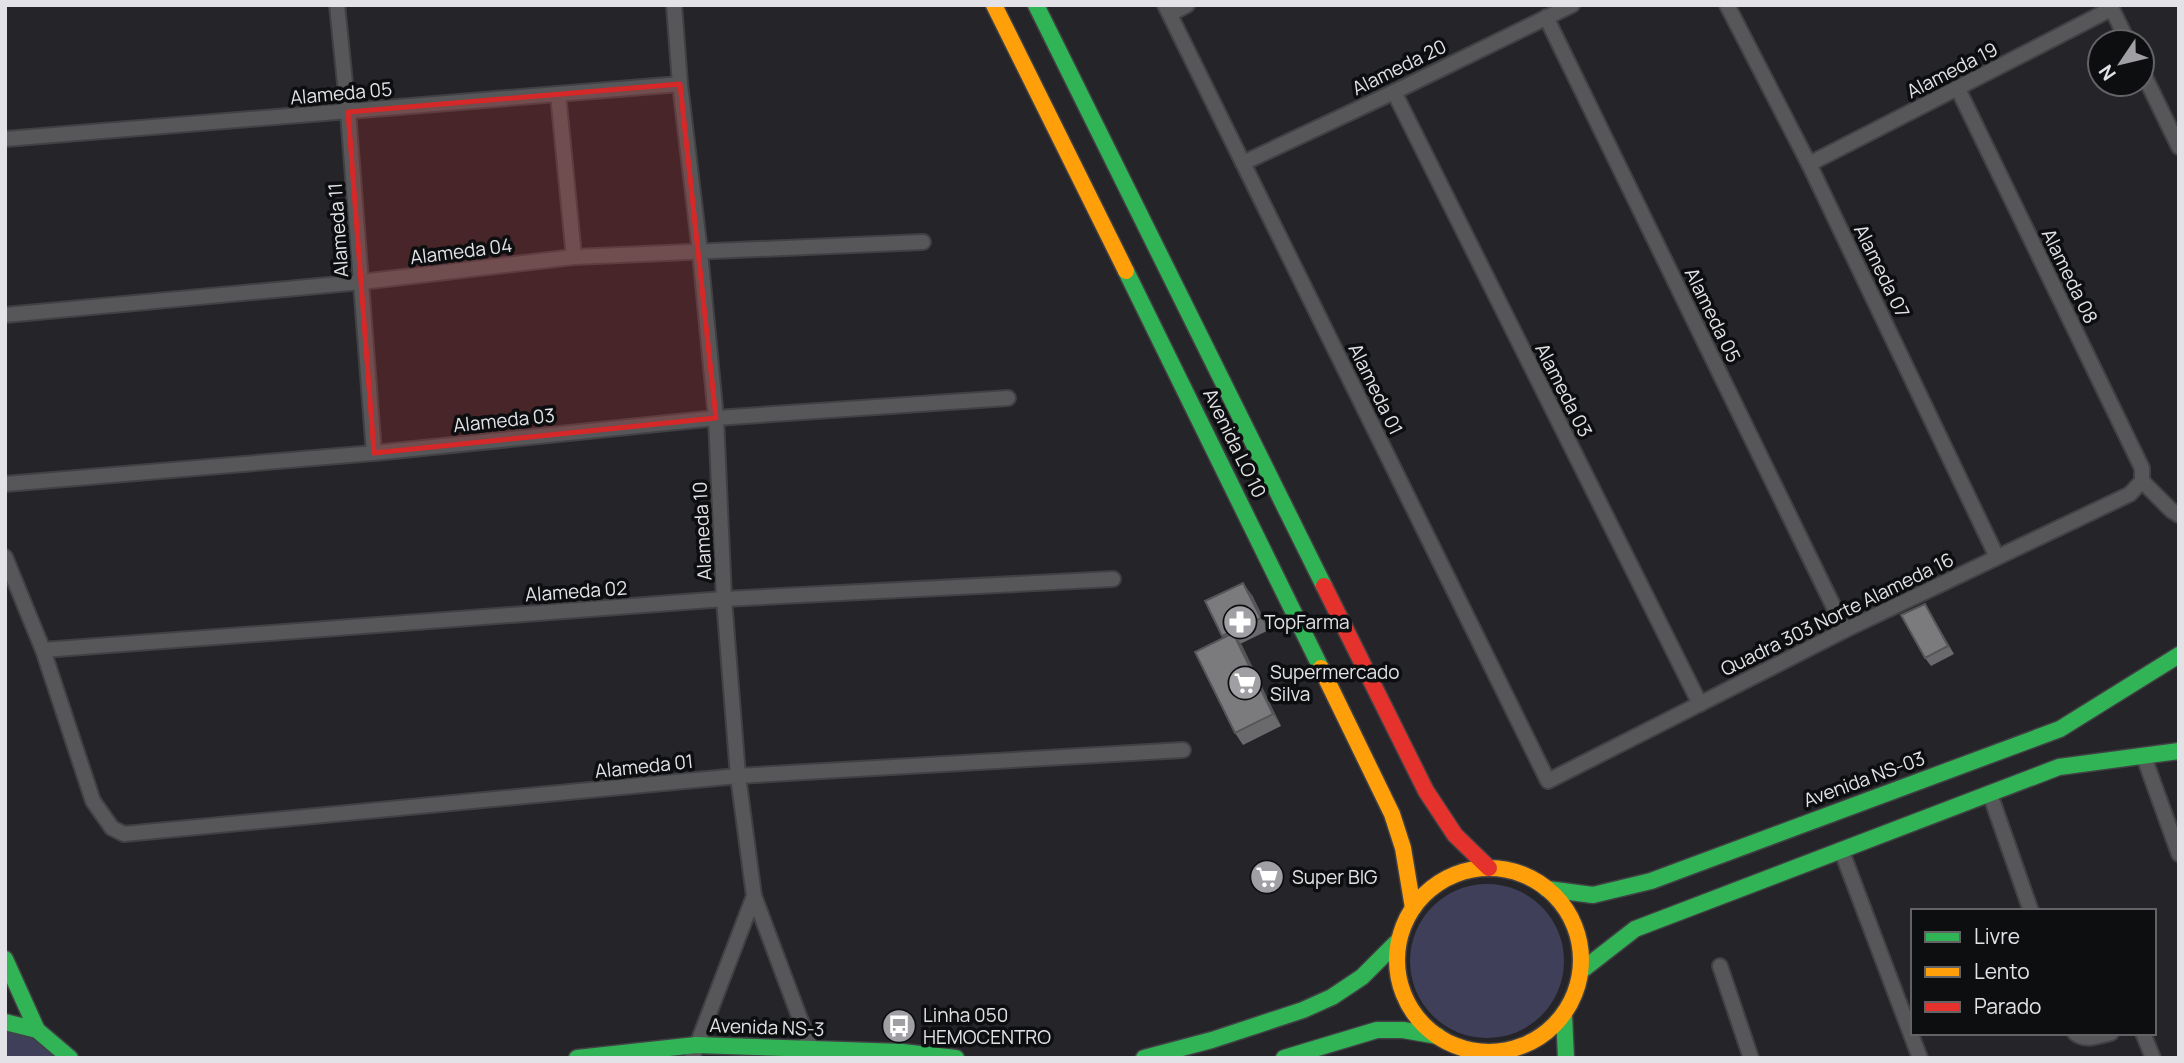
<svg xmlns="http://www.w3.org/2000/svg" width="2184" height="1063" font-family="Manrope,sans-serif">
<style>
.green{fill:#3f3f59}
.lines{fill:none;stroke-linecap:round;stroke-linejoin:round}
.street-casing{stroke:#414145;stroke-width:18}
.fast-casing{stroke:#414145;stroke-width:19}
.slow-casing{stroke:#414145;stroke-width:19}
.jam-casing{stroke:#414145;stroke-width:19}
.street{stroke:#575759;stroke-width:14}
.fast{stroke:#30b455;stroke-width:16}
.slow{stroke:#ff9f0a;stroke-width:16}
.jam{stroke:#e5322d;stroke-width:16}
.wall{fill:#6a6a6c}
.shaded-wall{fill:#565658}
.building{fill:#7b7b7e;stroke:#565658;stroke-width:2}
.marked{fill:#d62828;fill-opacity:0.2;stroke:#d62828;stroke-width:5;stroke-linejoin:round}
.labels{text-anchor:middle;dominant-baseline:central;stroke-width:7;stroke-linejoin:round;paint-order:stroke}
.street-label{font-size:19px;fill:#e3e3e7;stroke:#0d0e10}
.poi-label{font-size:19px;fill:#e3e3e7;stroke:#0d0e10;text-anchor:start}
</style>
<rect width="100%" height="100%" fill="#252529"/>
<!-- green -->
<g class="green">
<circle cx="1487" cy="961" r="77"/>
<path d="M5,1030L29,1036L58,1058H5Z"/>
</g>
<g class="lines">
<!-- street casing -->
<g class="street-casing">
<g id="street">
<path d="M337,5L348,112L374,453"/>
<path d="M674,5L680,84L700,252L716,418L724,599L738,776L754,896L692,1058"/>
<path d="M1165,5L1548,781L1845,630L2130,494L2142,481"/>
<path d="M1727,5L1809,164L1997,557"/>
<path d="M2110,5L2128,42"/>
<path d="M1170,14L1187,5"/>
<path d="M1546,17L1845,630"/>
<path d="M2142,71L2179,147"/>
<path d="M1958,89L2142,468V481"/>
<path d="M1394,92L1700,704"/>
<path d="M558,94L574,257"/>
<path d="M5,139L680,84"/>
<path d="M1243,163L1394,92L1572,5"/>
<path d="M1809,164L2111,9"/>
<path d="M5,315L361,282L574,257L923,242"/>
<path d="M2142,481L2171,510L2179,515"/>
<path d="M5,484L374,453L716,418L1008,398"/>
<path d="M5,557L43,650L93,801L112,828L124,834L738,776L1183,750"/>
<path d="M43,650L724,599L1113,579"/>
<path d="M2144,757L2179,854"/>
<path d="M1990,794L2031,911"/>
<path d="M1842,852L1920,1058"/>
<path d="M754,896L814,1056"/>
<path d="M1720,966L1751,1058"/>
<path d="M2075,1033C2086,1042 2098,1036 2111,1033"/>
<path d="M2143,1033L2153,1058"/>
</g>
</g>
<!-- fast casing -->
<g class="fast-casing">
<g id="fast">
<path d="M1036,5L1324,586"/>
<path d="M1126,271L1321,668"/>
<path d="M1547,889L1593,895L1651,881L2060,729L2179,655"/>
<path d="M5,959L37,1030"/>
<path d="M1581,971L1635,929L2059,767L2179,751"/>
<path d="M1564,1015L1566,1058"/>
<path d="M5,1022L37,1030L70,1058"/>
<path d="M577,1058L696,1045L902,1052L956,1058"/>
<path d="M1144,1058L1212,1040L1303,1010L1332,997L1362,977L1399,940"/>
<path d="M1284,1058L1377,1030H1403L1438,1036"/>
</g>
</g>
<!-- slow casing -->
<g class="slow-casing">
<g id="slow">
<path d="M994,5L1126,271"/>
<path d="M1321,668L1392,814L1403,848L1413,908"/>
<circle cx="1489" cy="960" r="92"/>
</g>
</g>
<!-- jam casing -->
<g class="jam-casing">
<path id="jam" d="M1324,586L1426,791L1455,835L1489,868"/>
</g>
<!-- street -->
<use href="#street" class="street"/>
<!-- fast -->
<use href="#fast" class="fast"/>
<!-- slow -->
<use href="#slow" class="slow"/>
<!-- jam -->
<use href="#jam" class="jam"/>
</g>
<!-- wall -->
<g class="wall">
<path d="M1252,595L1269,630L1240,644L1281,726L1243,745L1235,733L1224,638L1205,601Z"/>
<path d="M1925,604L1954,654L1931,666L1925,658Z"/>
</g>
<!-- shaded-wall -->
<g class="shaded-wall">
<path d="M1243,583L1252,595L1269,630L1261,618Z"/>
<path d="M1925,604L1930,612L1954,654L1948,646Z"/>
<path d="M1233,633L1242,645L1281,726L1273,714Z"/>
</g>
<!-- building -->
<g class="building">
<path d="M1243,583L1261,618L1222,636L1205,601Z"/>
<path d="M1925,604L1948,646L1925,658L1901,615Z"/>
<path d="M1233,633L1273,714L1235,733L1195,652Z"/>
</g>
<!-- marked area -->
<path class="marked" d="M680,84L716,418L374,453L348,112Z"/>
<!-- icons -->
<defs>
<g id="pharmacy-disc" transform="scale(1.75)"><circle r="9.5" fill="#a0a0a4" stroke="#0d0e10"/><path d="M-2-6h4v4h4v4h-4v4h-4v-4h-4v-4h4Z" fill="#fff"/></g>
<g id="supermarket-disc" transform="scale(1.75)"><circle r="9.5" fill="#a0a0a4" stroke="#0d0e10"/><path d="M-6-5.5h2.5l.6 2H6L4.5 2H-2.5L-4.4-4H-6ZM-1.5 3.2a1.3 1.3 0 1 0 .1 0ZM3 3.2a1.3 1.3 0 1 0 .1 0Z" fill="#fff"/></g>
<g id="bus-disc" transform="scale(1.75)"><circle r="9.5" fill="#a0a0a4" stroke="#0d0e10"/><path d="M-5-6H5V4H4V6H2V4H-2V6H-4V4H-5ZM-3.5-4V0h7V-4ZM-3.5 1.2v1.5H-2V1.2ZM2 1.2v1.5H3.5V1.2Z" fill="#fff"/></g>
</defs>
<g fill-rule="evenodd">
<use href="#pharmacy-disc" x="1240" y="622"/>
<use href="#supermarket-disc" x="1245" y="683"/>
<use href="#supermarket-disc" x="1267" y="877"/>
<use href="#bus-disc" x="899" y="1026"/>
</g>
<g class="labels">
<!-- street labels -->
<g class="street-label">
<text transform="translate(1399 67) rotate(-26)">Alameda 20</text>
<text transform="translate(1952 70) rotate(-27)">Alameda 19</text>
<text transform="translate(341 93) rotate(-5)">Alameda 05</text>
<text transform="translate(338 230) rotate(-94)">Alameda 11</text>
<text transform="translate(461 251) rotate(-7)">Alameda 04</text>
<text transform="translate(1882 271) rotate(64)">Alameda 07</text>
<text transform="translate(2070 276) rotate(64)">Alameda 08</text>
<text transform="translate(1713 315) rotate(64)">Alameda 05</text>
<text transform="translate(1376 389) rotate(64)">Alameda 01</text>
<text transform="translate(1564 390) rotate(63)">Alameda 03</text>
<text transform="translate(504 420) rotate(-6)">Alameda 03</text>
<text transform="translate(1235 443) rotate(64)">Avenida LO 10</text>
<text transform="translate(702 531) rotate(-93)">Alameda 10</text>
<text transform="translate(576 591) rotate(-4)">Alameda 02</text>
<text transform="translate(1837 614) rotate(-26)">Quadra 303 Norte Alameda 16</text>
<text transform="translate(644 766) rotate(-6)">Alameda 01</text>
<text transform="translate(1864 779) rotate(-20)">Avenida NS-03</text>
<text transform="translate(767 1027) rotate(2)">Avenida NS-3</text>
</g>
<!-- poi labels -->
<g class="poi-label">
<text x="1264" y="622">TopFarma</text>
<text x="1270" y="672">Supermercado<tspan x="1270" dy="22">Silva</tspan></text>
<text x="1292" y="877">Super BIG</text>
<text x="923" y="1015">Linha 050<tspan x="923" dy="22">HEMOCENTRO</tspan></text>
</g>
</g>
<!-- border -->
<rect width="2184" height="1063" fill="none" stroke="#e3e3e7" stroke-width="14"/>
<!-- legend -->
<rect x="1911" y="909" width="245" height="126" fill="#0d0e10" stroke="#636366" stroke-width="2"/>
<rect x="1925" y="932" width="35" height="10" fill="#30b455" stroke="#636366" stroke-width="2"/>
<text x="1974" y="944" font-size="21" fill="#e3e3e7">Livre</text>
<rect x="1925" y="967" width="35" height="10" fill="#ff9f0a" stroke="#636366" stroke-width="2"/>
<text x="1974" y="979" font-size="21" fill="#e3e3e7">Lento</text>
<rect x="1925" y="1002" width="35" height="10" fill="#e5322d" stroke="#636366" stroke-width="2"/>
<text x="1974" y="1014" font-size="21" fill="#e3e3e7">Parado</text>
<!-- north arrow -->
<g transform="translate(2121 63) rotate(235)"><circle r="33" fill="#0d0e10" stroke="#636366" stroke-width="2"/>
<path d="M0-5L12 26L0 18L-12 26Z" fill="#a0a0a4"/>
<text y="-10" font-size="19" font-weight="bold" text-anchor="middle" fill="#e3e3e7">N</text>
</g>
</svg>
